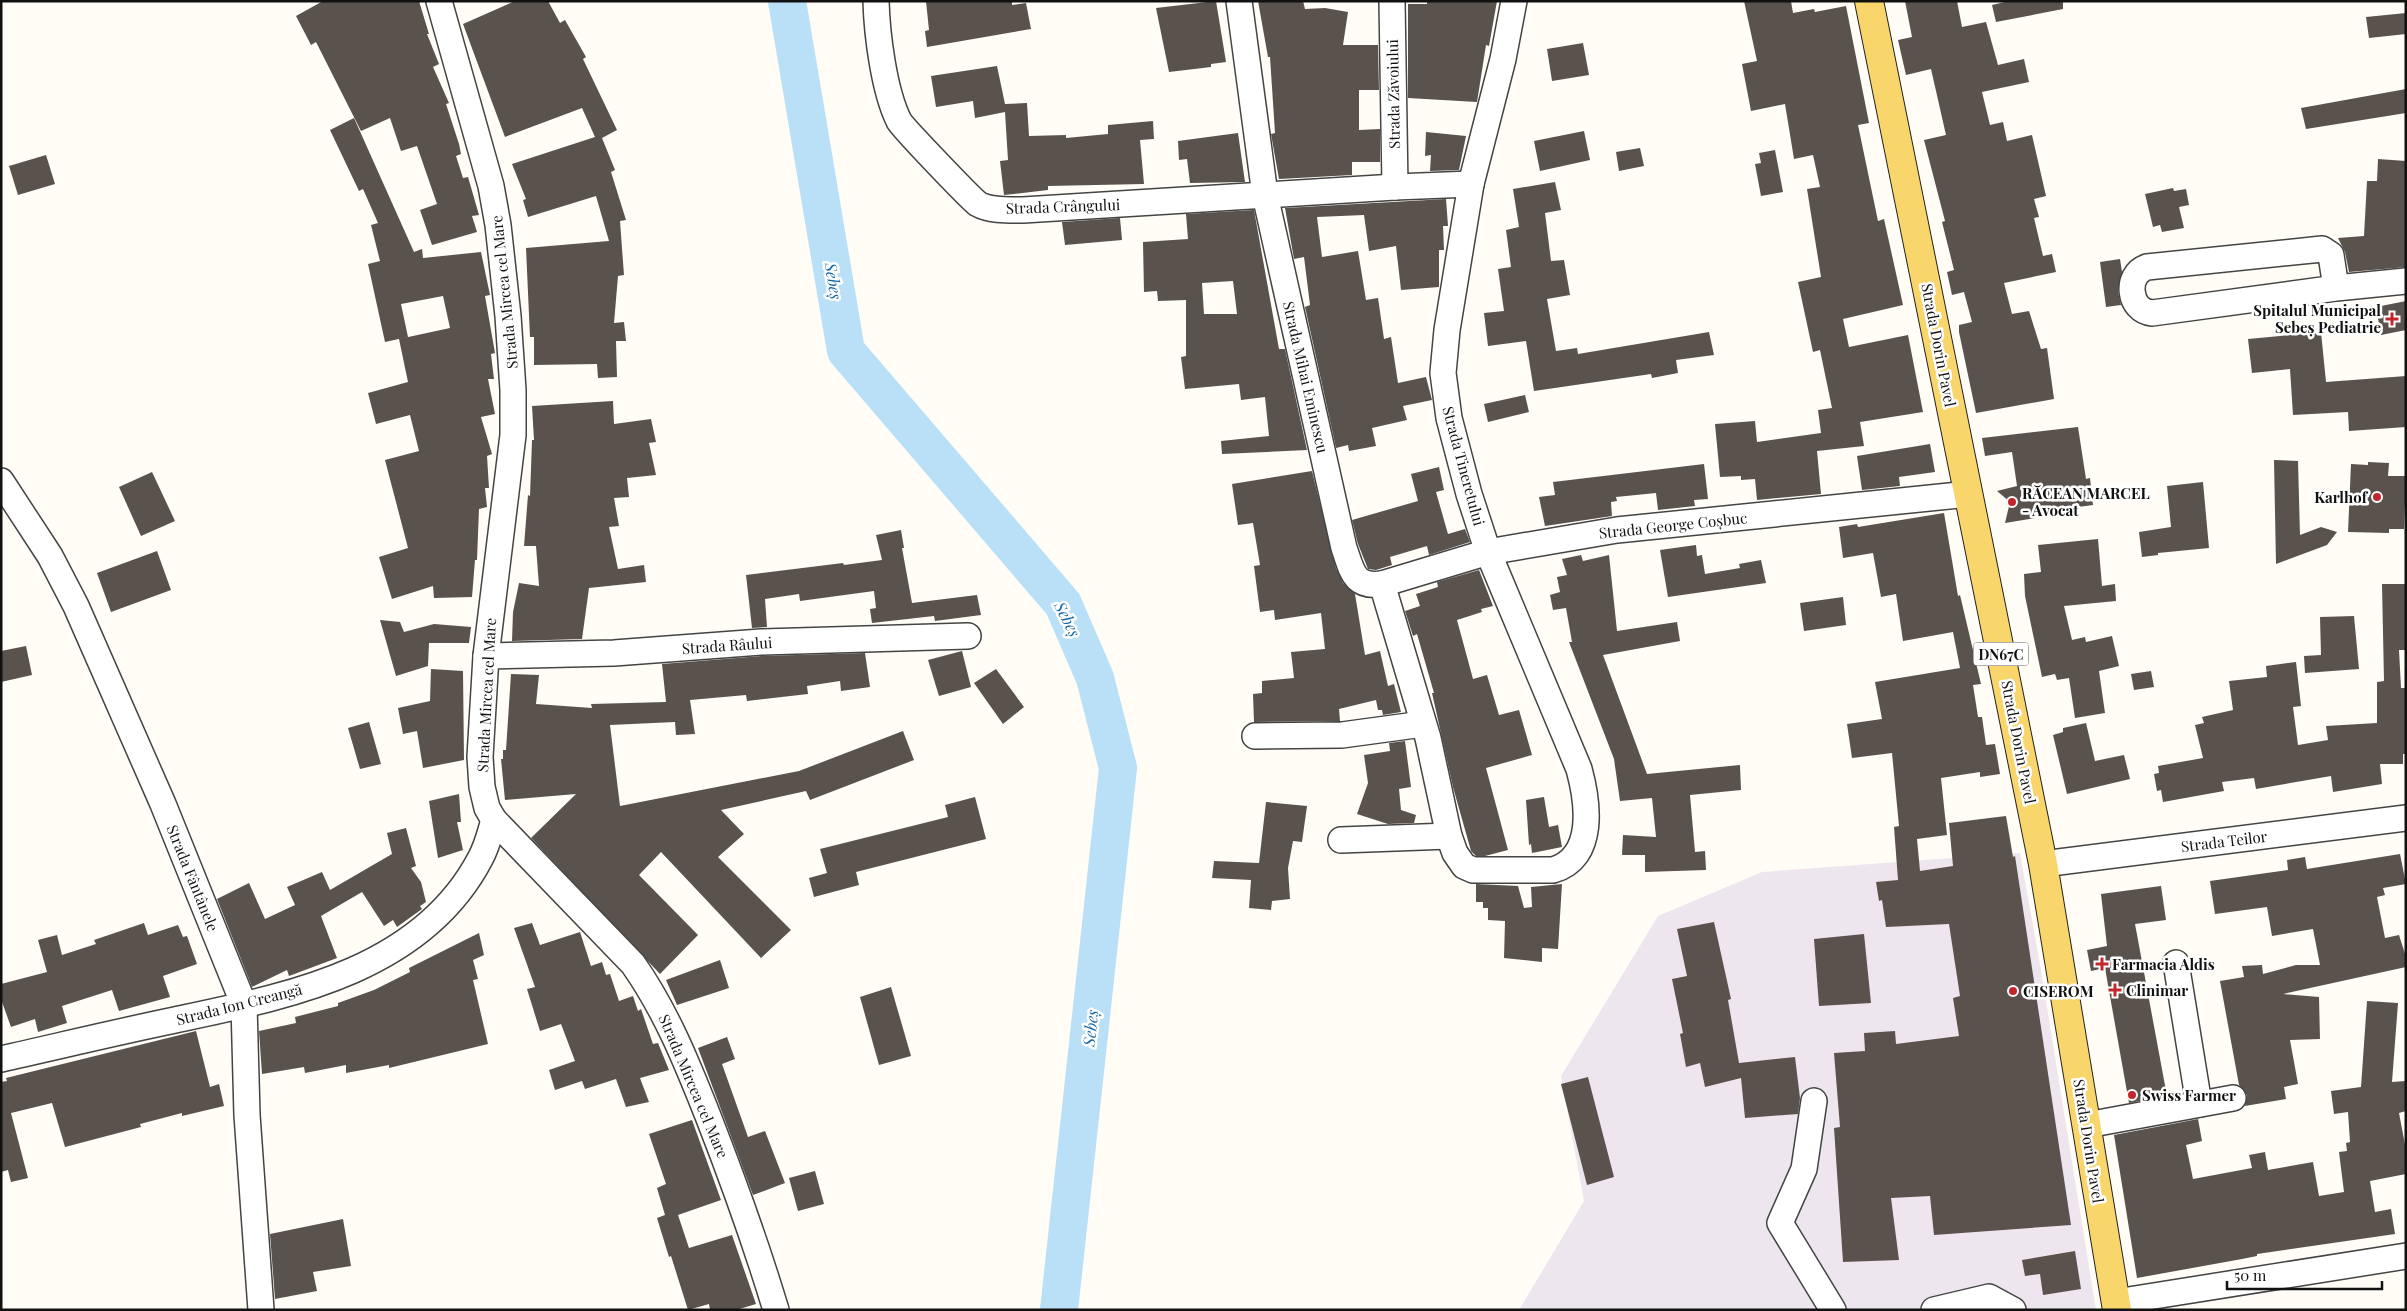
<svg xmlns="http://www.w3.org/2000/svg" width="2407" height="1311" font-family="'Playfair Display',serif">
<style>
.industrial{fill:#eee6ef}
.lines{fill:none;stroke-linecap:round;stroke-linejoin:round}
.river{stroke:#b9e0f7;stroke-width:38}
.building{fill:#5a524d;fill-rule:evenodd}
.minor-casing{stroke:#444;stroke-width:28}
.major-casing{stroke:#222;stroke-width:30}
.minor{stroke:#fff;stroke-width:25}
.major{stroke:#f9d66b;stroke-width:28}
.poi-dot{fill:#c4262e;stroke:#fff;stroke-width:2}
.labels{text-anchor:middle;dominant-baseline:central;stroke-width:5;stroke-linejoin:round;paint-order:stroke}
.shield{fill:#fff;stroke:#585858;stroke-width:1}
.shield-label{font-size:14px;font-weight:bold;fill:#111}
.street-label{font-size:15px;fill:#111;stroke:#fff}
.poi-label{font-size:15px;font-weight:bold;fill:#111;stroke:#fff;text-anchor:start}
.water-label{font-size:16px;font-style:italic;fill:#1768a6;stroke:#fff}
</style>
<rect width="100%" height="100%" fill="#fffdf5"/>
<!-- industrial -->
<path class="industrial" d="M2020,853L2041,970L2096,1310H1519L1584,1201L1561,1076L1658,916L1762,872Z"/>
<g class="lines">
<!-- river -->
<path class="river" d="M787,1L846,351L1063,604L1095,678L1118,768L1059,1310"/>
</g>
<!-- building -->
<g class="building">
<path d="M323,1H419L429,34H427L439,64L433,67L449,103L446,104L459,144L461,154L456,156L463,178L468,177L479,215L472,216L477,232L432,245L420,210L437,204L417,146L401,151L390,118L361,131L316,42L311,45L296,16Z"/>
<path d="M515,1H548L560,23L565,20L586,57L583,59L617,130L602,138L615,170L611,172L626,220L620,221L624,275L618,276L614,323L624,322L626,341H616L617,377L598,378L597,364L534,365V337H530L526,248L609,241L596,196L528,217L523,200L526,199L512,164L595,137L582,108L505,137L463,24Z"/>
<path d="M926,1H1012V5L1026,3L1031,29L927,47L925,31L929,30Z"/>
<path d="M1216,1L1226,62L1211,64V67L1169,72L1156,8Z"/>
<path d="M1258,1H1303L1305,9L1325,8L1348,12L1343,45H1378L1379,90H1359V130L1380,129V162H1352V175L1279,179L1271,134L1275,133L1270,57H1268Z"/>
<path d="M1427,1H1497L1489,46L1486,45L1477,102L1408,98V4H1427Z"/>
<path d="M1744,1H1791L1793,13L1814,9L1815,12L1846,6L1869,123L1858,125L1878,221L1884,219L1903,305L1843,319L1849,347L1908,335L1923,412L1860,422L1864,446L1817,451L1821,494L1757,500L1755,479L1741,480V476L1720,477L1715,424L1755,421L1757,442L1821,433L1818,410L1832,408L1820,350L1813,352L1798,282L1821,277L1807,189L1820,187L1813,155L1794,159L1785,104L1751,111L1742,64L1757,61Z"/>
<path d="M1905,1H1957L1962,27L1986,22L1998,65L2024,59L2029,82L1982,92L1990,125L2003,122L2007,141L2032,135L2046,196L2034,199L2039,217L2034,218L2043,256L2052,254L2056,272L2004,283L2012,314L2029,311L2041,349L2047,348L2054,399L1976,413L1959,332V325L1972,322L1964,292L1952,295L1947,272L1954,270L1942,222L1945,221L1924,140L1946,135L1931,69L1906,75L1898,40L1912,37Z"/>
<path d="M2009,1H2063V9L1996,22L1992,5Z"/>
<path d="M2406,13V34L2369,38L2366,17Z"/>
<path d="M1583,43L1589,75L1552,81L1547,49Z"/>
<path d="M997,66L1005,104L1027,103L1029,136L1066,135V138L1108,134V125L1153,121L1154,139L1140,140L1144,184L1048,186V190L1004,195L1000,161L1008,160L1005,112L975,118L973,101L936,107L931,76Z"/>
<path d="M2406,89V113L2306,129L2301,108Z"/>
<path d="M354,118L414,252L422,249L423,258L481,252L490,295L485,296L495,353L491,354L494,379H488L495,414L481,417L492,454L487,456L489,488H485L487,507L479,509L477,560H475L472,597L434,598L433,586L392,599L379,557L408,548L385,460L419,451L410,415L376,424L368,393L408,382L399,339L450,328L443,296L401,304L408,337L385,342L368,264L380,261L371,225L378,223L363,189L359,191L330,130Z"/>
<path d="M1584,131L1590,160L1540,171L1534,141Z"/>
<path d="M1426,132L1466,136L1459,170L1430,171L1431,155L1425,156Z"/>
<path d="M1238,133L1245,182L1190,183L1187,159L1179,160L1178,141Z"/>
<path d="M1640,148L1644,166L1619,171L1616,152Z"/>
<path d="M1775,150L1783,192L1761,196L1755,164L1761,163L1759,153Z"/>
<path d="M46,155L55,184L18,195L9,166Z"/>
<path d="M2378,159L2406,161V267L2349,272L2345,252L2338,238L2364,236L2367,181H2377Z"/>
<path d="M1555,182L1561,210L1545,213L1551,261L1564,260L1570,295L1547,299L1556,351L1577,348L1578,354L1709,332L1714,355L1676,360L1678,373L1652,378L1651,374L1534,391L1526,341L1488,346L1484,313L1504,311L1498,269L1511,267L1506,230L1519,227L1513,189Z"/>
<path d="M2173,188L2174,191L2186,189L2189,205L2179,207L2184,228L2162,232L2160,225L2153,227L2145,194Z"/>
<path d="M1446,199L1448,226H1443L1444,250H1439V287L1401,290L1396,246L1369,251L1364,215L1317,217L1322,257L1358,251L1366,300L1378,298L1384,339L1391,337L1398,383L1426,377L1432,400L1403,406L1407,420L1372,428L1376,446L1349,451L1348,445L1336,448L1305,307L1310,305L1304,257L1294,259L1285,208Z"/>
<path d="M1254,210L1279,349H1285L1307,450L1222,454L1221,441L1269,436L1265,397L1241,400L1239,384L1185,389L1181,357L1186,356V300L1158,301L1157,291L1144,292L1143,242L1188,239L1186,214ZM1233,281L1237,314H1204L1202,283Z"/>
<path d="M1120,218L1122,240L1065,245L1062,222Z"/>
<path d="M2120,259L2122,272L2118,292L2121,305L2106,307L2100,262Z"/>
<path d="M2406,301V330L2381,335L2376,307Z"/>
<path d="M2321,332L2326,382L2406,376V427L2349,431L2348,412L2293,415L2290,369L2252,373L2248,339Z"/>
<path d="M1525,395L1529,412L1488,422L1484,404Z"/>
<path d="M613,401L614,424L651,419L656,442L649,443L656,475L627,478L629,497L614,498L619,526L609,527L618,569L644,565L646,582L589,588L582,639L512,641L513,612L519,583L539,586L536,546H524L528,495L530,496L532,440H534L532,406Z"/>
<path d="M2078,427L2086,479L2090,478L2093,505L2034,513L2035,518L2005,523L2010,502L1997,491L2017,486L2012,452L1985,456L1982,438Z"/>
<path d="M1930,444L1935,472L1899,477L1900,486L1862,490L1857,456Z"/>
<path d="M2274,460L2298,461L2300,535L2321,527L2337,532L2327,545L2276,564Z"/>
<path d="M2368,462L2389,463L2388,476H2406L2404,529H2389V533L2348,532L2351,464L2368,465Z"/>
<path d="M1704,464L1708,499L1694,500L1695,506L1658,510L1656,493L1616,497L1617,501L1611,502L1612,516L1545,526L1539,497L1555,495L1553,482Z"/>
<path d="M1439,467L1444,490L1436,492L1448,534L1465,529L1470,542L1429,555L1427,546L1390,557L1392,565L1376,570L1368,569L1358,544L1352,520L1418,501L1411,474Z"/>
<path d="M1312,471L1336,568L1343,583L1355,594L1365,655L1380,651L1388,686L1394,684L1401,712L1383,715L1382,710H1378L1376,700L1339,709L1340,721L1254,722L1253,694L1262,693V681L1294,678L1291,652L1325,649L1321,613L1275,620L1274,610L1260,612L1254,566L1260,565L1253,523L1238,525L1232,484Z"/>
<path d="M152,472L175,521L141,536L119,487Z"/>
<path d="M2203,482L2209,548L2158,553V555L2142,557L2139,532L2171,527L2167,486Z"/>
<path d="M1944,513L1958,596L1960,595L1981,684L1973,685L1978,717H1982L1986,745L1995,744L2000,774L1980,777V772L1941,778L1947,835L1917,839L1920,871L1953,866L1949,823L2006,816L2013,857L2015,856L2071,1225L1934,1235L1930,1196L1891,1198L1899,1260L1843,1262L1834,1128L1840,1127L1834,1053L1865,1051L1864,1033L1895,1031L1896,1044L1959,1036L1953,998L1960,996L1949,924L1886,927L1882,900L1879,901L1876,882L1898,880L1894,827L1899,826L1892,753L1852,758L1847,724L1882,719L1875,682L1960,668L1953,632L1903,641L1896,594L1881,597L1873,553L1843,558L1839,527L1857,524L1858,527Z"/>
<path d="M901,530L904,548H902L912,603L977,595L981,615L935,621L934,616L872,623L870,609L876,608L874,591L800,601L799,594L765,599L767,627L752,628L746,575L843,563L844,565L882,560L876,535Z"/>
<path d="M2098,539L2102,586L2115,584L2116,601L2064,606L2072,640L2085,637L2086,642L2112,636L2119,666L2099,671L2105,713L2075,718L2069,678L2057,680L2055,674L2042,677L2025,596L2024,574L2041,572L2038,545Z"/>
<path d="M1696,545L1697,556L1702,555L1705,574L1740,568L1739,564L1761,560L1766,583L1668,597L1660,550Z"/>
<path d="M157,551L171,590L111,612L97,573Z"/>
<path d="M1581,555L1583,561L1609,555L1617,631L1677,622L1680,641L1603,655L1647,774L1740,765L1741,790L1690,795L1695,852L1705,851L1706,870L1645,872V855H1622L1623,835L1656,837L1652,798L1620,801L1614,759L1569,642H1572L1566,608L1553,610L1550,595L1560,592L1557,577L1567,575L1562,559Z"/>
<path d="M1479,570L1493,606L1481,609L1482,612L1457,620L1473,679L1487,675L1499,715L1519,710L1532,755L1486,768L1508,850L1485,856H1476L1471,851L1453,787L1432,693H1434L1417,634L1413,636L1405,611L1420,606L1416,594L1438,587L1437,582Z"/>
<path d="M2382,584H2406V650H2399L2401,688H2406V754H2403V764H2380L2382,784L2333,792L2331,776L2256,789L2254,778L2222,782L2224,791L2163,802L2161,790L2157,791L2154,774L2159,773L2158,766L2203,758L2195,725L2204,723L2202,717L2233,710L2229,681L2267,677L2266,666L2296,662L2301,706L2293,707L2298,745L2328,740L2326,726L2377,723V682L2384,681Z"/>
<path d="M1843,597L1846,625L1804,631L1800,603Z"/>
<path d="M2354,616L2359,669L2305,673L2304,656L2321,655L2320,617Z"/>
<path d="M380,620L400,622L404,632L434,624L471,627L469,643H429L428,666L396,676Z"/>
<path d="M26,646L32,675L1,682V651Z"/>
<path d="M962,651L971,687L939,696L928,660Z"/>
<path d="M865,653L870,687L841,691L840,681L807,686L808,694L747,701L746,695L690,700L695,734L676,735L675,722L610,725L620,806L799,771L903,731L914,760L810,800L806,791L721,810L744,834L718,857L791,930L761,958L661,852L639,875L698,935L660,974L531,838L576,794L505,800L501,759H503V750H506L511,674L539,675L536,704L592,708L591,704L666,702L662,664L762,656Z"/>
<path d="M431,669L463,671L464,760L423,768L417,731L403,734L398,708L430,701Z"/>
<path d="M996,669L1024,707L1003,724L974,683Z"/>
<path d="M2151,671L2154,687L2134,690L2131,674Z"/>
<path d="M369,722L381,764L360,769L348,728Z"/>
<path d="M2086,723L2095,761L2124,755L2130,779L2067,794L2053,735L2063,732V728Z"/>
<path d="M1405,741L1411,787L1399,789L1401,810L1416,815L1414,823L1388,824L1357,814L1368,783L1364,755L1390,751L1389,743Z"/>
<path d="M459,794L461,822H457L463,850L438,858L429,801Z"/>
<path d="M975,797L986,839L856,872L859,885L814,897L809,878L827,873L820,849L948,817L945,805Z"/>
<path d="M1544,797L1549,827L1558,825L1562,847L1532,853L1531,844L1529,845L1526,800Z"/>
<path d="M1266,802L1307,806L1302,842L1293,841L1288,868L1290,899L1272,901L1271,910L1249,908L1251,880L1212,878L1214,861L1259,863Z"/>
<path d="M406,828L416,866L411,868L421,882L426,902L420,906L422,909L397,927L393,920L384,926L362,892L321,916L337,958L289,976L287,970L252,987L217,899L249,883L265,919L295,905L287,887L322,872L330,890L392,854L387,833Z"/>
<path d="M2400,854L2406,884L2383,888L2385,895L2377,897L2385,938L2399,935L2406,957V967L2283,994L2319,997L2320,1039L2290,1040L2298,1084L2284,1087L2286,1099L2245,1106L2247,1095L2239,1085L2220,981L2244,977L2242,966L2262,965L2263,974L2296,965H2320L2313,929L2272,936L2267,907L2215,914L2210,881L2288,870L2287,860L2305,857L2307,869Z"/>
<path d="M1476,884L1518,886L1524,908L1532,907L1531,887L1562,884L1558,949L1542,948V962L1504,958L1505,921L1488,920V908H1483V902H1476Z"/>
<path d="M2161,886L2166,920L2135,924L2167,1096L2129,1103L2105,968L2091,971L2087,950L2107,946L2101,894Z"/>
<path d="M1714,922L1731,999L1728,1000L1739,1063L1795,1057L1800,1098L1798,1114L1745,1118L1741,1078L1705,1087L1700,1063L1686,1067L1680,1034L1683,1033L1672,979L1687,976L1677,929Z"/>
<path d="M144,923L148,935L178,925L183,937L187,936L197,964L163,976L170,997L119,1011L112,990L62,1006L67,1023L38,1032L35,1019L11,1027L1,999V984L47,972L38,940L57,935L62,955L96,944L94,940Z"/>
<path d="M532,923L540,945L580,932L591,966L602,962L606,975L610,974L619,1001L633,996L638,1011L641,1009L653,1044L658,1043L669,1070L640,1078L649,1102L626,1107L616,1079L585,1089L582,1081L555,1090L549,1070L575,1061L561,1024L540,1031L527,989L535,987L514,928Z"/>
<path d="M479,933L484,955L473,960L478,979L473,980L488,1044L389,1068V1065L346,1073V1065L305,1073L304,1067L262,1074L259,1031L296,1023L295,1017L338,1006V1003L374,990L410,972L409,968Z"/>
<path d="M1864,934L1871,1003L1819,1006L1814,939Z"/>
<path d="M720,960L729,988L677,1005L666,980Z"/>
<path d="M891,987L911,1056L879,1065L860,997Z"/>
<path d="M2367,1001L2398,1003L2392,1082L2406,1081V1111L2399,1113L2406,1150V1174L2370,1181L2375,1212L2391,1209L2395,1234L2257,1254V1256L2242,1259L2137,1278L2114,1135L2198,1119L2202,1141L2186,1145L2193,1179L2252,1168L2249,1155L2265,1152L2268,1170L2313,1162L2319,1196L2344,1192L2339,1152L2347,1151L2346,1143L2350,1142L2348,1112L2334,1114L2331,1091L2361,1087Z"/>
<path d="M196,1031L210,1087L219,1084L224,1106L182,1116V1113L140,1124L141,1127L65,1147L52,1103L11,1113L28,1178L11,1182L8,1170L1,1172V1082L7,1081L6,1078Z"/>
<path d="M727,1037L735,1059L722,1064L748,1137L765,1131L785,1183L753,1195L698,1048Z"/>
<path d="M1588,1077L1614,1177L1587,1185L1561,1084Z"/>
<path d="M692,1120L721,1200L678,1215L689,1248L732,1235L756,1304L736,1310H710L709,1304L688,1310L671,1256L669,1257L657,1218L665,1215L657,1188L666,1184L649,1134Z"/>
<path d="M815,1171L824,1204L798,1211L789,1178Z"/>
<path d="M343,1219L351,1266L313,1272L317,1291L275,1299L270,1234Z"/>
<path d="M2075,1251L2081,1289L2043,1295L2040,1274L2025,1276L2022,1260Z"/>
</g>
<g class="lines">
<!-- minor casing -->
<g class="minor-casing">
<g id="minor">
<path d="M439,1L491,186L498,225L508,316L513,390V435L486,656L480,757L482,787L487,808L494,820L633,964C666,1011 687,1063 708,1116C733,1180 756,1244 776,1310"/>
<path d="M876,1C877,35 884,91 899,121C903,128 971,199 978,204C990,211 1010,210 1023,210L1395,187L1471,184"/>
<path d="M1239,1L1265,195L1344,548C1352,570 1353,588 1382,584L1428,738L1449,836L1455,853L1464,866L1473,870H1553C1596,858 1588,802 1579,769L1488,552L1469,494L1449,418L1443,373L1447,330L1471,184L1503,59L1514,1"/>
<path d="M1392,1L1395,187"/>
<path d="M2336,288L2331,255L2322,249L2147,267C2124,275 2129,311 2152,313L2336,288L2406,281"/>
<path d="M1,481L50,556L76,606L163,804L244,1005L247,1115L261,1310"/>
<path d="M1382,584L1488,552L1617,530L1969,494"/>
<path d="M486,656L614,653L761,642L968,636"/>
<path d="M1255,736L1342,735L1423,724"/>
<path d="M1341,840L1449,836"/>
<path d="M2043,864L2406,818"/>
<path d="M2176,963L2199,1104"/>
<path d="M1,1059C59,1046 117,1032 175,1020C288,996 421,971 480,859C487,847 490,833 494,820"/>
<path d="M1814,1101L1804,1169L1780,1223L1833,1310"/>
<path d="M2087,1125L2233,1098"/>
<path d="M2116,1302L2406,1256"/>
<path d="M1934,1310L1989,1297L2013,1310"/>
</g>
</g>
<!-- major casing -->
<g class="major-casing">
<path id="major" d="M1869,1L2043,864L2117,1310"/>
</g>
<!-- minor -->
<use href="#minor" class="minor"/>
<!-- major -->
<use href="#major" class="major"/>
</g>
<!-- markers -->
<g class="poi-dot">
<path d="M2389.5 311.5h5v5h5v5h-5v5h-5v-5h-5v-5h5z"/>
<circle cx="2377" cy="497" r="5"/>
<circle cx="2012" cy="502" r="5"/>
<path d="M2099.5 956.5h5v5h5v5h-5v5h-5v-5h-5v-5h5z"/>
<path d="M2112.5 982.5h5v5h5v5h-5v5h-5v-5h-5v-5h5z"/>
<circle cx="2013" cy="991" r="5"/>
<circle cx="2132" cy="1095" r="5"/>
</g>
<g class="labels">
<!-- shield labels -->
<rect class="shield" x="1973.5" y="642.5" width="55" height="23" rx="4"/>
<g class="shield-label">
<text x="2001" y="654">DN67C</text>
</g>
<!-- street labels -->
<g class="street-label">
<text transform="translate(1393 94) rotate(-91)">Strada Zăvoiului</text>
<text transform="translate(1063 206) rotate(-2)">Strada Crângului</text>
<text transform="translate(504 292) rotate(-96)">Strada Mircea cel Mare</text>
<text transform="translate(1939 345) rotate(79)">Strada Dorin Pavel</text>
<text transform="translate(1306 377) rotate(77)">Strada Mihai Eminescu</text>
<text transform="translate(1464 466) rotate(75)">Strada Tineretului</text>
<text transform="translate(1673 525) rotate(-6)">Strada George Coșbuc</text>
<text transform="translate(727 645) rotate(-4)">Strada Râului</text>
<text transform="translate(486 695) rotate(-87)">Strada Mircea cel Mare</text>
<text transform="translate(2019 742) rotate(79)">Strada Dorin Pavel</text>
<text transform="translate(2224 841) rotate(-7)">Strada Teilor</text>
<text transform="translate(193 878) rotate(68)">Strada Fântânele</text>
<text transform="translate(239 1004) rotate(-14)">Strada Ion Creangă</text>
<text transform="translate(694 1086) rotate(67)">Strada Mircea cel Mare</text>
<text transform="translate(2089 1141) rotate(81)">Strada Dorin Pavel</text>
</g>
<!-- poi labels -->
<g class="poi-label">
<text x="2381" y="310" text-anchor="end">Spitalul Municipal<tspan x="2381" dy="17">Sebeș Pediatrie</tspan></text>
<text x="2022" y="493">RĂCEAN MARCEL<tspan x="2022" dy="17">- Avocat</tspan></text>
<text x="2367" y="497" text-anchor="end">Karlhof</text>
<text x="2112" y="964">Farmacia Aldis</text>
<text x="2126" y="990">Clinimar</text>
<text x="2023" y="991">CISEROM</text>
<text x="2142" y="1095">Swiss Farmer</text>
</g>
<!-- water labels -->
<g class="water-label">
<text transform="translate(834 281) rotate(81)">Sebeș</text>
<text transform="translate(1068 619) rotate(63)">Sebeș</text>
<text transform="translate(1090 1028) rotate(-84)">Sebeș</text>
</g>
</g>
<!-- border -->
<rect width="2407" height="1311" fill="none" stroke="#111111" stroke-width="5"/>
<!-- scale -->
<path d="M2227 1281v8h155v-8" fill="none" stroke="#111111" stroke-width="2.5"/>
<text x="2234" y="1281" font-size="15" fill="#111111" stroke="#ffffff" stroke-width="4" paint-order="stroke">50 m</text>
</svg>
